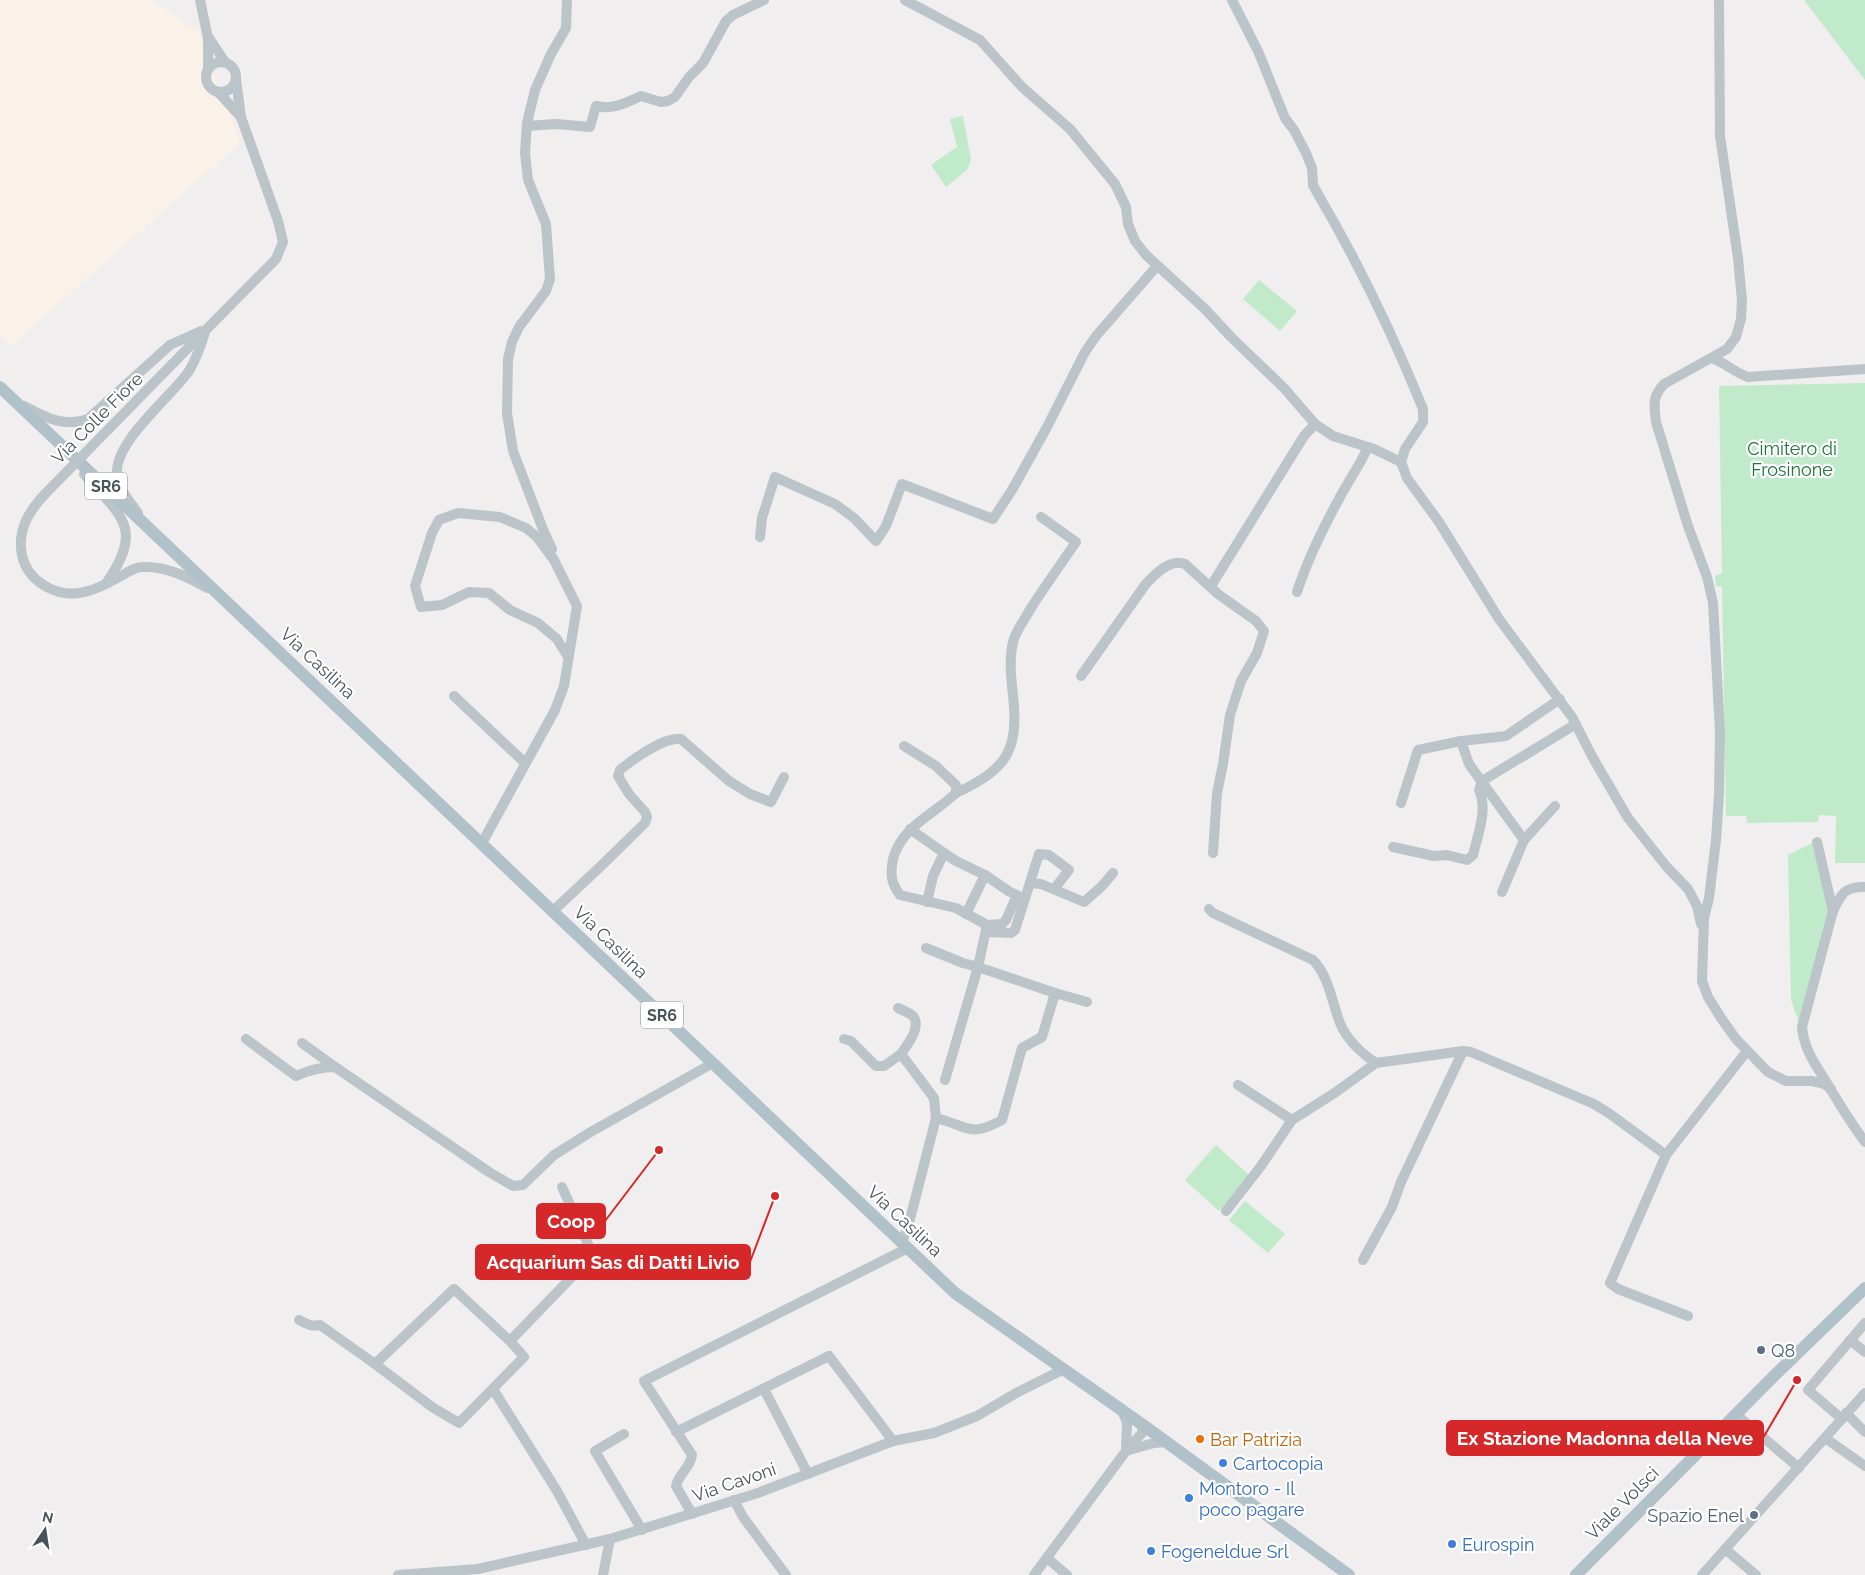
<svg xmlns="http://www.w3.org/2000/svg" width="1865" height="1575" font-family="Raleway,sans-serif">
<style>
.commercial{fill:#faf2e8}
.green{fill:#c0eac9}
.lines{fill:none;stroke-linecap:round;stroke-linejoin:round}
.minor{stroke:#bbc4c9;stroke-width:10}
.major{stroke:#b0c1ca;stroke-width:12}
.minor-bridge{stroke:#bbc4c9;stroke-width:10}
.service-dot{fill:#5c6f8a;stroke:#fff;stroke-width:2}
.food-dot{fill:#e8710a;stroke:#fff;stroke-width:2}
.shop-dot{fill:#3f7fe0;stroke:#fff;stroke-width:2}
.labels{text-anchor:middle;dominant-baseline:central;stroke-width:4.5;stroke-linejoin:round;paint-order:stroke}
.shield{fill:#fff;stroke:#7f878b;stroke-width:1}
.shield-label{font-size:16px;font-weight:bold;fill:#485459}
.street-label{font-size:18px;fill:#485459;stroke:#fff}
.park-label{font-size:18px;fill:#20733b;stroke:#fff}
.service-label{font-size:18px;fill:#4e5e75;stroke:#fff;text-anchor:start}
.food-label{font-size:18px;fill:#c56008;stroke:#fff;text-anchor:start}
.shop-label{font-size:18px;fill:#366cbe;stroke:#fff;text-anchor:start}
.leader{fill:none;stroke:#d62828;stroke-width:2}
.callout-dot{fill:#d62828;stroke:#fff;stroke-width:2}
.callout{fill:#d62828;stroke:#d62828;stroke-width:2}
.callout-label{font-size:19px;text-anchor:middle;font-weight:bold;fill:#fff}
</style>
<rect width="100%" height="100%" fill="#f0eeee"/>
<!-- commercial -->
<path class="commercial" d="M0,0H152L198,32L241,142L11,346L0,335Z"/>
<!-- green -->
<g class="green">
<path d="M1804,0H1865V80Z"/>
<path d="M963,116L971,160L967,170L946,187L931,165L957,147L950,119Z"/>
<path d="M1259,280L1297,311L1280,331L1243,299Z"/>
<path d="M1865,383V863H1835L1836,816L1819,815L1818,822L1747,823L1746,816H1726L1722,587L1716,586L1715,576L1722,573L1719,386Z"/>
<path d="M1814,842L1830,912L1800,1025L1791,1000L1788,855Z"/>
<path d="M1216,1145L1251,1177L1219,1211L1185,1180Z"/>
<path d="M1245,1201L1285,1234L1268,1253L1229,1220Z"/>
</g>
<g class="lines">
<!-- minor -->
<g class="minor">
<path d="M200,0L208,38V69"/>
<path d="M905,0L980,40L1022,87L1070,129L1115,184L1126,207L1128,224L1135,241L1146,255L1205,309L1231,337L1284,388L1315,424L1333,436L1374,449L1401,462"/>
<path d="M1232,0L1258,51L1285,118L1294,130L1306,153L1312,168L1313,185L1319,196C1359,264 1393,335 1423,409V422L1405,449L1401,462L1407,478L1439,522L1499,619L1572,717L1593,758L1628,818L1666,866L1688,889L1697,906L1701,924"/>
<path d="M1719,0L1720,136L1738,258L1742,300L1741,319L1736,337L1727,349L1664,384C1652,397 1654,405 1656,422L1688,526L1707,577L1713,603L1720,732L1719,794L1716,840L1709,898L1704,918L1702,981L1708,997L1721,1018L1736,1039L1768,1072L1786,1081H1812L1824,1084L1831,1089"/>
<path d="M209,38L225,62"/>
<circle cx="221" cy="77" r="15"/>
<path d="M218,92L241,117"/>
<path d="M527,126L556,124L590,127L596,106C614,110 625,103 641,96L661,102L668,101L675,97L689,77L703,63L726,21L733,15L764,0"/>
<path d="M189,347L276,259L283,242L278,221L241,117L236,80"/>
<path d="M1712,358C1726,363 1735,373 1748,377L1865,369"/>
<path d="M24,406C45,417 64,428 88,419L170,345L201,331"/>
<path d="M84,474C120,516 145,527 107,582"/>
<path d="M45,494C29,511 17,530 22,555C25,569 34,580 47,587C71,601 97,590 119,577C127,573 133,567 143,567C166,566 188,577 207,588"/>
<path d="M138,513C130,501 117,488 117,473C115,441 171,397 189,371C196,359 201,346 205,332"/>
<path d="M760,537L762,518L775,477L835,504L854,518L876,541L886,526L902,484L993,519L1012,490L1046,429L1085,352L1096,336L1157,266"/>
<path d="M552,549L544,532L513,451L507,413L508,359L512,342L519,327L546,291L550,279L546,224L528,180L525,153L527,123L535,90L551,54L566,28L567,0"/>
<path d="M1211,586L1304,436L1315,424"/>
<path d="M1297,592C1308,558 1323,528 1340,497C1349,480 1360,465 1368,447"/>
<path d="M1081,676L1145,585C1154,575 1170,558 1185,564L1218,594L1256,621L1264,631L1257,653L1241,681L1230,715L1223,764L1217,793L1213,853"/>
<path d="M454,696L525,763"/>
<path d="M956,793C1007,769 1019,751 1013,695C1011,678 1009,659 1013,642C1016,630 1025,619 1031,608C1045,586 1061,564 1076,542L1041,517"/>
<path d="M1401,803L1418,750L1461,741"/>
<path d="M910,829L944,853L933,876L927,902"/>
<path d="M1524,840L1555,806"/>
<path d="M1817,842L1833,911"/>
<path d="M482,843L555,710L564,686L577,606L554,560L537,537L526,528L500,517L458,513L439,520L432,533L415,586L421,607L442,605L469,592L489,593L510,610L538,623L557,639L568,657"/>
<path d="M1393,847L1434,856L1447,855L1467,860L1473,855C1478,834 1488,809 1479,790L1482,781L1576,724"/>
<path d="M944,853L956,861L985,875L966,914"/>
<path d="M985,875L1010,892L1017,895L1006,920L1002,924L987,925"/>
<path d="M1030,883L1041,884L1084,902L1102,886L1113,873"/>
<path d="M1865,887C1845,886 1841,894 1833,911L1802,1027C1804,1052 1819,1069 1831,1090C1842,1108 1852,1125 1865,1142"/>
<path d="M1502,892L1524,840L1469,764L1461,741L1506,736L1560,699"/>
<path d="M1209,909L1213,913L1313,960C1329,976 1332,1003 1340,1023C1347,1040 1361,1053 1376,1063"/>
<path d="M553,911L601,866L645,823L647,817L645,812L629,794L618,776L620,770C633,759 664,737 681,739L729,781L750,794L771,802L784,777"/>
<path d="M986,932L1011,933L1015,930L1039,854L1049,855L1069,870L1054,889"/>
<path d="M926,948L963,963L978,967L945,1080"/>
<path d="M1055,993L1087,1002"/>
<path d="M898,1008C903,1010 909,1013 913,1016C922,1027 907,1045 901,1054L934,1098L936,1118"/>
<path d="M246,1039L296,1076C309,1070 320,1067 335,1067L489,1172L513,1186L523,1185L554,1155L589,1133L713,1063"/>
<path d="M844,1039L851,1041L876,1066H884L901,1054"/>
<path d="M302,1043L335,1067"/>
<path d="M1292,1120L1336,1092L1376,1063L1463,1051L1471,1052L1594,1104L1610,1114L1666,1155L1747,1051"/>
<path d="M1666,1155L1610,1283L1618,1289L1688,1316"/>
<path d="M1226,1211L1261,1166L1292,1120L1238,1085"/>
<path d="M902,1242L909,1223L936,1118C968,1126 970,1138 1002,1120L1022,1048L1042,1037L1055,993L978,967L987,925L956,908L900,895C891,883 890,874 893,859C902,826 933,815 956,793V785L936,766L904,746"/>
<path d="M1363,1260L1392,1207L1401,1182L1463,1051"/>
<path d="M454,1289L510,1341L524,1357L459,1423L432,1407L375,1364Z"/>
<path d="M299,1320C307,1324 311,1327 320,1325L375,1364"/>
<path d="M1850,1340L1865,1352"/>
<path d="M510,1341L593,1255L562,1187"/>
<path d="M493,1389L557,1491L586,1545"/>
<path d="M764,1389L808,1474"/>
<path d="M1122,1410L1127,1423L1126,1451"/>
<path d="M1846,1413L1865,1432"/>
<path d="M1736,1414L1799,1468"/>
<path d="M1842,1419L1808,1390L1865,1323"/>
<path d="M676,1432L829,1356L893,1441"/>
<path d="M624,1434L595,1451L642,1530"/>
<path d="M1825,1438L1865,1466"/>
<path d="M1129,1450L1154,1443L1167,1442"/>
<path d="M734,1500L743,1517L786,1575"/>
<path d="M692,1514L676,1486C680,1471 690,1469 692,1455L644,1381L908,1248"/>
<path d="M1725,1549L1756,1575"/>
<path d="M1047,1558L1067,1575"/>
<path d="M398,1575L478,1569L610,1539L758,1493L893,1441L934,1433L977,1416L1016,1393L1064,1369"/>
<path d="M603,1575L610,1539"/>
<path d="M1034,1575L1126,1451L1142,1433L1143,1425"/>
<path d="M1702,1575L1865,1393"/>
</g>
<!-- major -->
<g class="major">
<path d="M0,387L955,1293L1143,1425L1349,1575"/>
<path d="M1576,1575L1776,1374L1865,1288"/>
</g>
<!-- minor-bridge -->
<path class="minor-bridge" d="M45,494L189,347"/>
</g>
<!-- markers -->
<g class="service-dot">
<circle cx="1761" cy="1350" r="5"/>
<circle cx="1754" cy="1515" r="5"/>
</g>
<circle class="food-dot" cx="1200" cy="1439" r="5"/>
<g class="shop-dot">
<circle cx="1223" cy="1463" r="5"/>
<circle cx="1189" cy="1498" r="5"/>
<circle cx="1452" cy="1544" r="5"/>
<circle cx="1151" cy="1551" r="5"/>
</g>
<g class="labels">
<!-- shield labels -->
<g class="shield">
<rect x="85" y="472.5" width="42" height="27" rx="4"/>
<rect x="641" y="1001.5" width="42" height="27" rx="4"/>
</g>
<g class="shield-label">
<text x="106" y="486">SR6</text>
<text x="662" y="1015">SR6</text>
</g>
<!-- street labels -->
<g class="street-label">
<text transform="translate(97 418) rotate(-45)">Via Colle Fiore</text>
<text transform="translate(318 663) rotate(43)">Via Casilina</text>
<text transform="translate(611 942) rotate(44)">Via Casilina</text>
<text transform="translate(905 1221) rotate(43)">Via Casilina</text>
<text transform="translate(734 1482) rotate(-19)">Via Cavoni</text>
<text transform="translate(1622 1503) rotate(-45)">Viale Volsci</text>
</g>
<!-- park labels -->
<g class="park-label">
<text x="1792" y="448">Cimitero di<tspan x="1792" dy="21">Frosinone</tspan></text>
</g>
<!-- service labels -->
<g class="service-label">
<text x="1771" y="1350">Q8</text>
<text x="1744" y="1515" text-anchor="end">Spazio Enel</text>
</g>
<!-- food labels -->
<g class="food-label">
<text x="1210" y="1439">Bar Patrizia</text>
</g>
<!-- shop labels -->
<g class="shop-label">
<text x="1233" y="1463">Cartocopia</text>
<text x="1199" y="1488">Montoro - Il<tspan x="1199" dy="21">poco pagare</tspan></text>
<text x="1462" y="1544">Eurospin</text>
<text x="1161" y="1551">Fogeneldue Srl</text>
</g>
</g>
<!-- callouts -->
<path class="leader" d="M659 1150L605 1221M775 1196L750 1262M1797 1380L1763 1438"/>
<g class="callout-dot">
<circle cx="659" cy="1150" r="5"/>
<circle cx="775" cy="1196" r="5"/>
<circle cx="1797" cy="1380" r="5"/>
</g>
<g class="callout">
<rect x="537" y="1204" width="68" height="34" rx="5"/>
<rect x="476" y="1245" width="274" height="34" rx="5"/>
<rect x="1447" y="1421" width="316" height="34" rx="5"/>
</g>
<g class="callout-label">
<text x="571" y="1228">Coop</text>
<text x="613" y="1269">Acquarium Sas di Datti Livio</text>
<text x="1605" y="1445">Ex Stazione Madonna della Neve</text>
</g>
<!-- north arrow -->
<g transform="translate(45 1530) rotate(13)" stroke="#ffffff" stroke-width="4" paint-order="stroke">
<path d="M0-4L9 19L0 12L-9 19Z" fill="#485459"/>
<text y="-8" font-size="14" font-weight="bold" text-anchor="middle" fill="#485459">N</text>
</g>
</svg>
